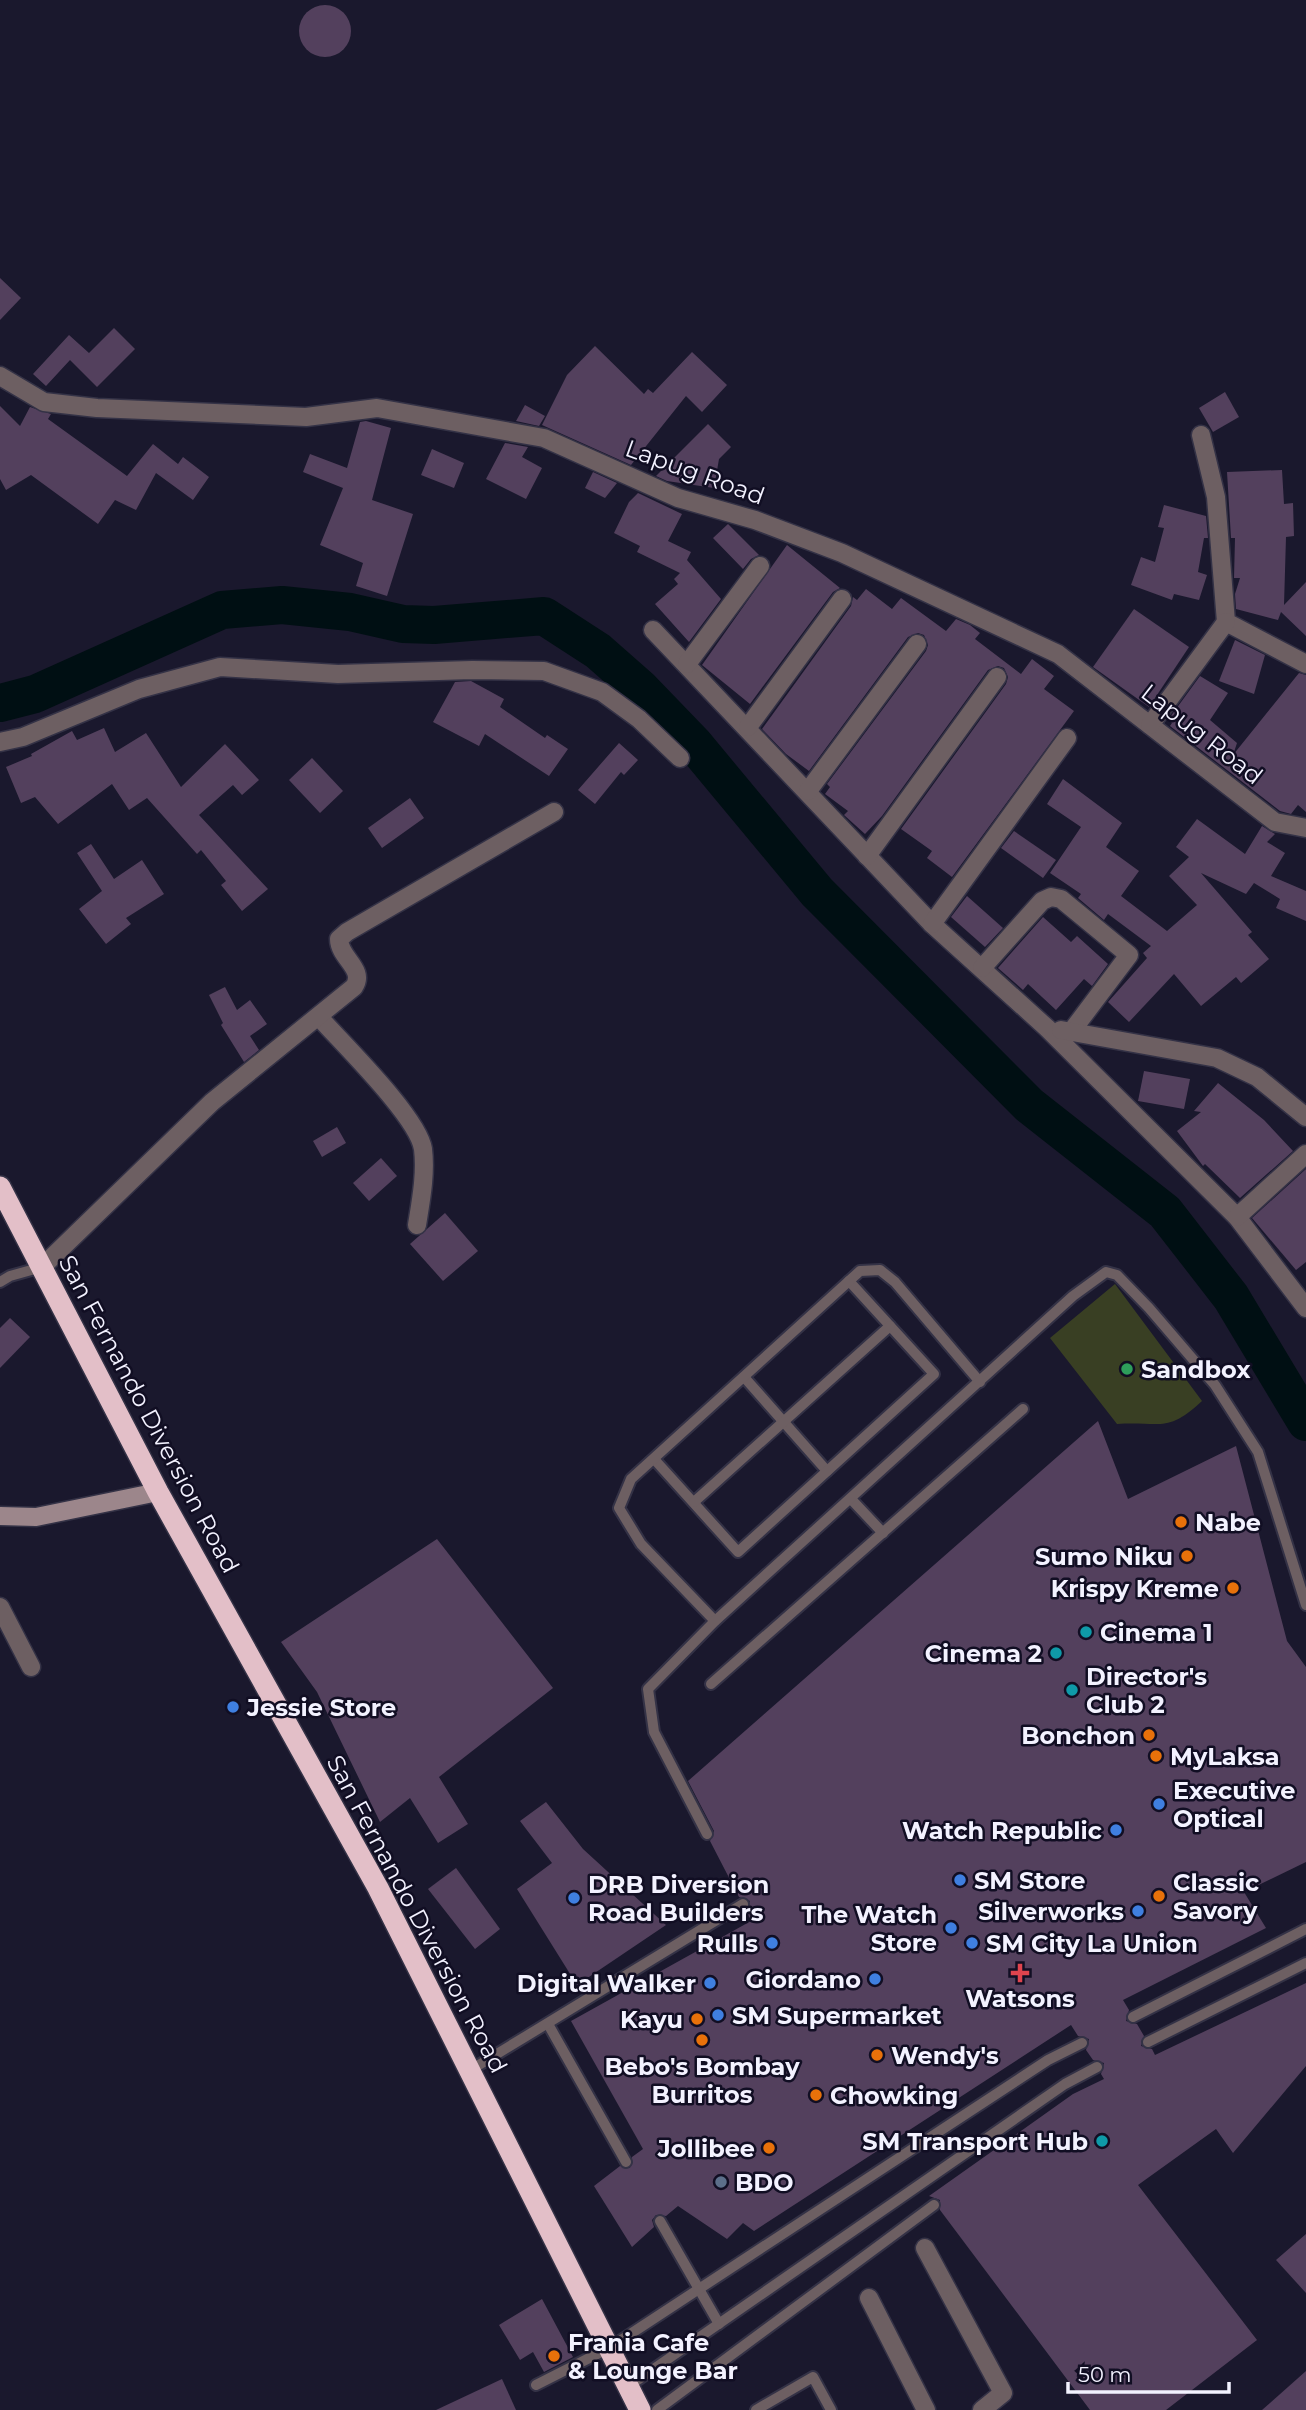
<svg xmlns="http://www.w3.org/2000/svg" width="1306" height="2410" font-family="Montserrat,sans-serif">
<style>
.green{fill:#393f23}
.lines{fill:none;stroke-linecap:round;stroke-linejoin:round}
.river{stroke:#000f13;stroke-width:38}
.building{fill:#53405d}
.lane-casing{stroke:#343246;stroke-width:14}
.street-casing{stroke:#343246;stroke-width:21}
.secondary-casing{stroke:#343246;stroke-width:21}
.highway-casing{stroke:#343246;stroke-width:24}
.lane{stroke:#6d5f62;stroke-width:10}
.street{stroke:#6d5f62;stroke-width:18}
.secondary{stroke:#9c868b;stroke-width:18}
.highway{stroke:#e3bfc8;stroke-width:21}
.leisure-dot{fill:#2e9e5b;stroke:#110e23;stroke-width:2.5}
.food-dot{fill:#e8710a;stroke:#110e23;stroke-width:2.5}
.culture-dot{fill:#0f9aa8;stroke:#110e23;stroke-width:2.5}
.shop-dot{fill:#3f7fe0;stroke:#110e23;stroke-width:2.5}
.health-dot{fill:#e0444e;stroke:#110e23;stroke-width:2.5}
.service-dot{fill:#5c6f8a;stroke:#110e23;stroke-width:2.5}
.labels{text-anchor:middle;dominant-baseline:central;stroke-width:5;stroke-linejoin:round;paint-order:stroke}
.street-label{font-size:24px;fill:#f3f2ff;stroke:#110e23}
.poi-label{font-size:24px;font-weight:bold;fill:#f3f2ff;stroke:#110e23;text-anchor:start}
</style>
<rect width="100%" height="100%" fill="#1a182d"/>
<!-- green -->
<path class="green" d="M1115,1284L1202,1401C1167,1434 1160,1421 1117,1424L1050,1338Z"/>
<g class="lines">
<!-- river -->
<path class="river" d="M0,703L35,694L222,610L282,605L350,612L403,624L434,625L544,616L598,651L640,688L694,744L817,892L1029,1105L1165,1212L1231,1297L1306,1422"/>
</g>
<!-- building -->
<g class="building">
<circle cx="325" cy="31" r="26"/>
<path d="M0,278L21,298L0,320Z"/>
<path d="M114,328L135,349L97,387L70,360L46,386L33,374L69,335L89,353Z"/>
<path d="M595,346L644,394L648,389L653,393L692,352L727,385L702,412L686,396L631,465L542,425L567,375Z"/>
<path d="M1225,392L1239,417L1213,432L1199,408Z"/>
<path d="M525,405L545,416L539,426L516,421Z"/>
<path d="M0,406L20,426L30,407L51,414L48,419L127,476L153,444L178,464L183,457L209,477L193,500L156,473L136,510L115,500L98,524L31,475L6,490L0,479Z"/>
<path d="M366,421L391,428L372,500L413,514L387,596L356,586L363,563L320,545L343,488L303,472L310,454L347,468L360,422Z"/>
<path d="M708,424L731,447L719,459L714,488L667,481L656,476Z"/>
<path d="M505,443L528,447L522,457L542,468L526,499L486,479Z"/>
<path d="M432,449L464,463L454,488L421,475Z"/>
<path d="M1282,470L1284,504L1293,503L1294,536L1286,537L1284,605L1306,582V636L1281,612L1278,620L1236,609L1235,594L1240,578H1234L1235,538H1231L1227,472Z"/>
<path d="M593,472L617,483L605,498L585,488Z"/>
<path d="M638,493L682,514L668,541L691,552L687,560L721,599L689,642L655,604L678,584L674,579L680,573L637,552L640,546L614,533L629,502Z"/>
<path d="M1164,505L1206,516L1208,538H1204L1198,572L1207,575L1199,600L1174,594L1172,600L1131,585L1141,557L1155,562L1164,528L1158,527Z"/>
<path d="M728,524L759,555L751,559L743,569L713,538Z"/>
<path d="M787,545L840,588L833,592L750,704L702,665Z"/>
<path d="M866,589L892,609L901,598L946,631L956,619L970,625L980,633L975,639L1021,674L1032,659L1054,676L1044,689L1074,711L952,877L927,858L932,851L901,829L1006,684L1008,677L1004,668L998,666L988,670L882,816L865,834L844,815L848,811L825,794L830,787L827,784L926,651L928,645L924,635L918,633L908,637L809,771L786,754L762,729L851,606L853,597L857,600Z"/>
<path d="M1134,609L1189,647L1149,707L1093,667Z"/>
<path d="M1235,640L1265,655L1254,694L1219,681Z"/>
<path d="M1299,673L1306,675V812L1298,805L1291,814L1280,811L1170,726L1172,723L1168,720L1200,676L1228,693L1210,720L1237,743L1233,755Z"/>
<path d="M471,681L504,699L500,707L545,738L547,735L568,749L549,776L485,734L479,746L433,722L455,682Z"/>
<path d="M104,728L115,752L146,733L181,787L225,744L259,780L242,795L233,785L199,815L268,889L242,911L221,885L226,881L201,850L197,854L147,798L129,810L112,784L58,824L35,797L21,803L6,767L32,756L31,754L72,731L77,740Z"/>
<path d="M619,743L638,760L624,775L621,772L595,804L578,790Z"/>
<path d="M312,758L343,791L320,813L289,780Z"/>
<path d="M1063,779L1122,823L1106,847L1139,871L1121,896L1167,931L1197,905L1169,876L1189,857L1176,847L1197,819L1245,854L1262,826L1275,834L1267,842L1285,853L1271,876L1306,891V921L1276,908L1280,899L1254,883L1246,894L1201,873L1252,932L1248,935L1269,959L1241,983L1236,977L1201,1006L1174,974L1129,1022L1108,1002L1147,958L1143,953L1151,946L1108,914L1104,920L1078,898L1081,894L1050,873L1081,827L1047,804Z"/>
<path d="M410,798L424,818L382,848L368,828Z"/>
<path d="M1014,831L1056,860L1043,878L1001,848Z"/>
<path d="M91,844L114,879L142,860L164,894L126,918L131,924L106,944L79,909L102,891L77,853Z"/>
<path d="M967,896L1003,928L985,947L951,917Z"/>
<path d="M1043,917L1071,942L1077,936L1108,964L1092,986L1084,979L1056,1010L1028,984L1023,990L998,968Z"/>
<path d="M225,987L237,1010L250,1000L267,1024L250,1036L259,1050L244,1062L221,1025L223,1023L209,995Z"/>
<path d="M1144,1071L1190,1079L1184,1109L1138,1101Z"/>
<path d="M1218,1083L1264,1120L1293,1151L1240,1198L1205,1164L1203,1166L1177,1131L1201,1112L1194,1111Z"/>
<path d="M337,1127L346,1143L322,1157L313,1141Z"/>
<path d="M381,1158L397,1176L369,1201L353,1183Z"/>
<path d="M1306,1169V1262L1296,1270L1252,1218Z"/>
<path d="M445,1213L478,1251L443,1281L410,1244Z"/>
<path d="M10,1318L30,1337L0,1368V1328Z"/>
<path d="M1098,1421L1128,1499L1236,1446L1287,1641L1306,1667V1862L1244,1892L1266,1928L1123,2000L1129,2010L1126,2021L1137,2024L1144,2036L1141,2046L1152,2049L1155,2055L1306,1983V2066L1233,2153L1216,2129L1138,2185L1257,2340L1166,2410H1090L940,2210V2200L929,2196L1073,2094L1104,2079L1101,2074L1104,2063L1093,2060L1086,2050L1089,2039L1078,2036L1071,2025L754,2231L743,2223L727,2239L678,2206L666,2216L656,2215L652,2220L654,2227L632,2247L594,2186L620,2166L630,2168L632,2157L643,2149L571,2021L751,1921L746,1911L750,1901L739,1897L710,1841L714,1831L688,1781Z"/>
<path d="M437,1539L553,1688L439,1777L468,1824L438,1843L410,1798L380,1822L317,1692L281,1642Z"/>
<path d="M546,1802L583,1849L666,1925L577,1985L517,1889L552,1863L520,1821Z"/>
<path d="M456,1868L500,1929L475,1949L428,1889Z"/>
<path d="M1306,2234V2293L1276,2260Z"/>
<path d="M542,2299L573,2357L544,2372L533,2352L520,2360L499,2325Z"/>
<path d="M1306,2371V2410H1262Z"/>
<path d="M502,2379L516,2410H436Z"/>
</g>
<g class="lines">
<!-- lane casing -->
<g class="lane-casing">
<g id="lane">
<path d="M0,1282L10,1276L42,1267"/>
<path d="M744,1377L827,1471"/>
<path d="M654,1459L738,1552L934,1374L849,1281"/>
<path d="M851,1499L883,1533"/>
<path d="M694,1502L890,1326"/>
<path d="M715,1621L641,1544L619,1508L631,1479L849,1281L860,1271L880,1270L895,1282L980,1382"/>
<path d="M711,1684L1023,1409"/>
<path d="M707,1834L654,1732L648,1689L715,1621L1073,1296L1106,1272L1117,1275L1149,1308L1215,1385L1258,1452L1306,1605"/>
<path d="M1133,2017L1306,1929"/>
<path d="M548,2024L626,2162"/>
<path d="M1148,2042L1306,1963"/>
<path d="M469,2071L743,1904"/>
<path d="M660,2221L719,2324"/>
<path d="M536,2385L609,2348L1048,2060L1082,2043"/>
<path d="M629,2386L1065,2084L1097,2067"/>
<path d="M657,2410L934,2205"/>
<path d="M756,2410L813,2377L831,2410"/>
</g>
</g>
<!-- street casing -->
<g class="street-casing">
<g id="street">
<path d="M0,376L44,402L97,408L306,417L377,408L544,438L678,498L755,520L842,553L1058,654L1275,822L1306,828"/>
<path d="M1201,435L1216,497L1226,622L1306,664"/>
<path d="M653,630L932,924L1047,1028L1237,1217L1306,1308"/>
<path d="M687,664L760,566"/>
<path d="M1150,725L1226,622"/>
<path d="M748,727L842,599"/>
<path d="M0,742L23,737L139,689L220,667L338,674L472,670L544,671L602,692L639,719L680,758"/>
<path d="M808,791L917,644"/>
<path d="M867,856L997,677"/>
<path d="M932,924L1067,738"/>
<path d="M982,968L1042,901L1051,897L1061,899L1129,955L1071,1032"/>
<path d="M319,1017C343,1044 418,1117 423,1149C426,1174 421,1200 417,1225"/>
<path d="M1061,1030L1217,1058L1257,1077L1306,1117"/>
<path d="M1237,1217L1306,1154"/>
<path d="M42,1267L212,1102L354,987C366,969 339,958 339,939L347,932L554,812"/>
<path d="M0,1607L31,1667"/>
<path d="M925,2248L1003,2393L982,2410"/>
<path d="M869,2298L926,2410"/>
</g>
</g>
<!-- secondary casing -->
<g class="secondary-casing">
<path id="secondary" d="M0,1516L36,1517L158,1492"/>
</g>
<!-- highway casing -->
<g class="highway-casing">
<path id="highway" d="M0,1187L158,1492L378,1888L640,2410"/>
</g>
<!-- lane -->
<use href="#lane" class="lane"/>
<!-- street -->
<use href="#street" class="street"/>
<!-- secondary -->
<use href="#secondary" class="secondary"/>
<!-- highway -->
<use href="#highway" class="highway"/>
</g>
<!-- markers -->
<circle class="leisure-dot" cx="1127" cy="1369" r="7"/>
<g class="food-dot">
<circle cx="1181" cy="1522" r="7"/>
<circle cx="1187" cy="1556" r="7"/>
<circle cx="1233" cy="1588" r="7"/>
<circle cx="1149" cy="1735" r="7"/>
<circle cx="1156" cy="1756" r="7"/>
<circle cx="1159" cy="1896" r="7"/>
<circle cx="697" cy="2019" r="7"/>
<circle cx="702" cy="2040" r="7"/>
<circle cx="877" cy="2055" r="7"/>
<circle cx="816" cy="2095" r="7"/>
<circle cx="769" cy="2148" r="7"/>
<circle cx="554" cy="2356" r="7"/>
</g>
<g class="culture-dot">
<circle cx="1086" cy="1632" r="7"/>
<circle cx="1056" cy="1653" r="7"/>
<circle cx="1072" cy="1690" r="7"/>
<circle cx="1102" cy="2141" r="7"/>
</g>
<g class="shop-dot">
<circle cx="233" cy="1707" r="7"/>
<circle cx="1159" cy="1804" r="7"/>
<circle cx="1116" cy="1830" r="7"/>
<circle cx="960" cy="1880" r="7"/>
<circle cx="574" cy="1898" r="7"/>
<circle cx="1138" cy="1911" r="7"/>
<circle cx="951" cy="1928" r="7"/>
<circle cx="772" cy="1943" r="7"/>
<circle cx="972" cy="1943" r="7"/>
<circle cx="875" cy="1979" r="7"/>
<circle cx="710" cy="1983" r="7"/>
<circle cx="718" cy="2015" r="7"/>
</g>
<path class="health-dot" d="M1016.5 1962.5h7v7h7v7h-7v7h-7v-7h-7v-7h7z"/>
<circle class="service-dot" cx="721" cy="2182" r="7"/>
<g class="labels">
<!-- street labels -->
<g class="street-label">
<text transform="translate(695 472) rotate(20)">Lapug Road</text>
<text transform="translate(1202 734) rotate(38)">Lapug Road</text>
<text transform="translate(149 1414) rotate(62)">San Fernando Diversion Road</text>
<text transform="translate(417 1914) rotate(62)">San Fernando Diversion Road</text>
</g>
<!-- poi labels -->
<g class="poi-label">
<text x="1141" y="1369">Sandbox</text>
<text x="1195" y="1522">Nabe</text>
<text x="1173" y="1556" text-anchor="end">Sumo Niku</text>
<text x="1219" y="1588" text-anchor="end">Krispy Kreme</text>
<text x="1100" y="1632">Cinema 1</text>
<text x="1042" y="1653" text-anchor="end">Cinema 2</text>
<text x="1086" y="1676">Director's<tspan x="1086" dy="28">Club 2</tspan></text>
<text x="247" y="1707">Jessie Store</text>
<text x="1135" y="1735" text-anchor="end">Bonchon</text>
<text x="1170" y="1756">MyLaksa</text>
<text x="1173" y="1790">Executive<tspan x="1173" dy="28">Optical</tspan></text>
<text x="1102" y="1830" text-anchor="end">Watch Republic</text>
<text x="974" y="1880">SM Store</text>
<text x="1173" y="1882">Classic<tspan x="1173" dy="28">Savory</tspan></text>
<text x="588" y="1884">DRB Diversion<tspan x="588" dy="28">Road Builders</tspan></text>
<text x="1124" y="1911" text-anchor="end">Silverworks</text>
<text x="937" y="1914" text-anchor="end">The Watch<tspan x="937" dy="28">Store</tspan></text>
<text x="758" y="1943" text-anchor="end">Rulls</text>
<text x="986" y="1943">SM City La Union</text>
<text x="861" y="1979" text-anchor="end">Giordano</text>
<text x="696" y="1983" text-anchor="end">Digital Walker</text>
<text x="1020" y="1998" text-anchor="middle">Watsons</text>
<text x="732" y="2015">SM Supermarket</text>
<text x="683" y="2019" text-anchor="end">Kayu</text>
<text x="891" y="2055">Wendy's</text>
<text x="702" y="2066" text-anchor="middle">Bebo's Bombay<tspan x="702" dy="28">Burritos</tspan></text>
<text x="830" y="2095">Chowking</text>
<text x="1088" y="2141" text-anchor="end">SM Transport Hub</text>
<text x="755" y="2148" text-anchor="end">Jollibee</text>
<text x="735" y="2182">BDO</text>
<text x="568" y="2342">Frania Cafe<tspan x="568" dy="28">&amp; Lounge Bar</tspan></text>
</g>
</g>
<!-- scale -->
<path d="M1068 2382v10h161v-10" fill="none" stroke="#f3f2ff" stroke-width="3.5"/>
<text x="1078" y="2382" font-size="21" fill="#f3f2ff" stroke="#110e23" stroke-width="5" paint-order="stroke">50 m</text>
</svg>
